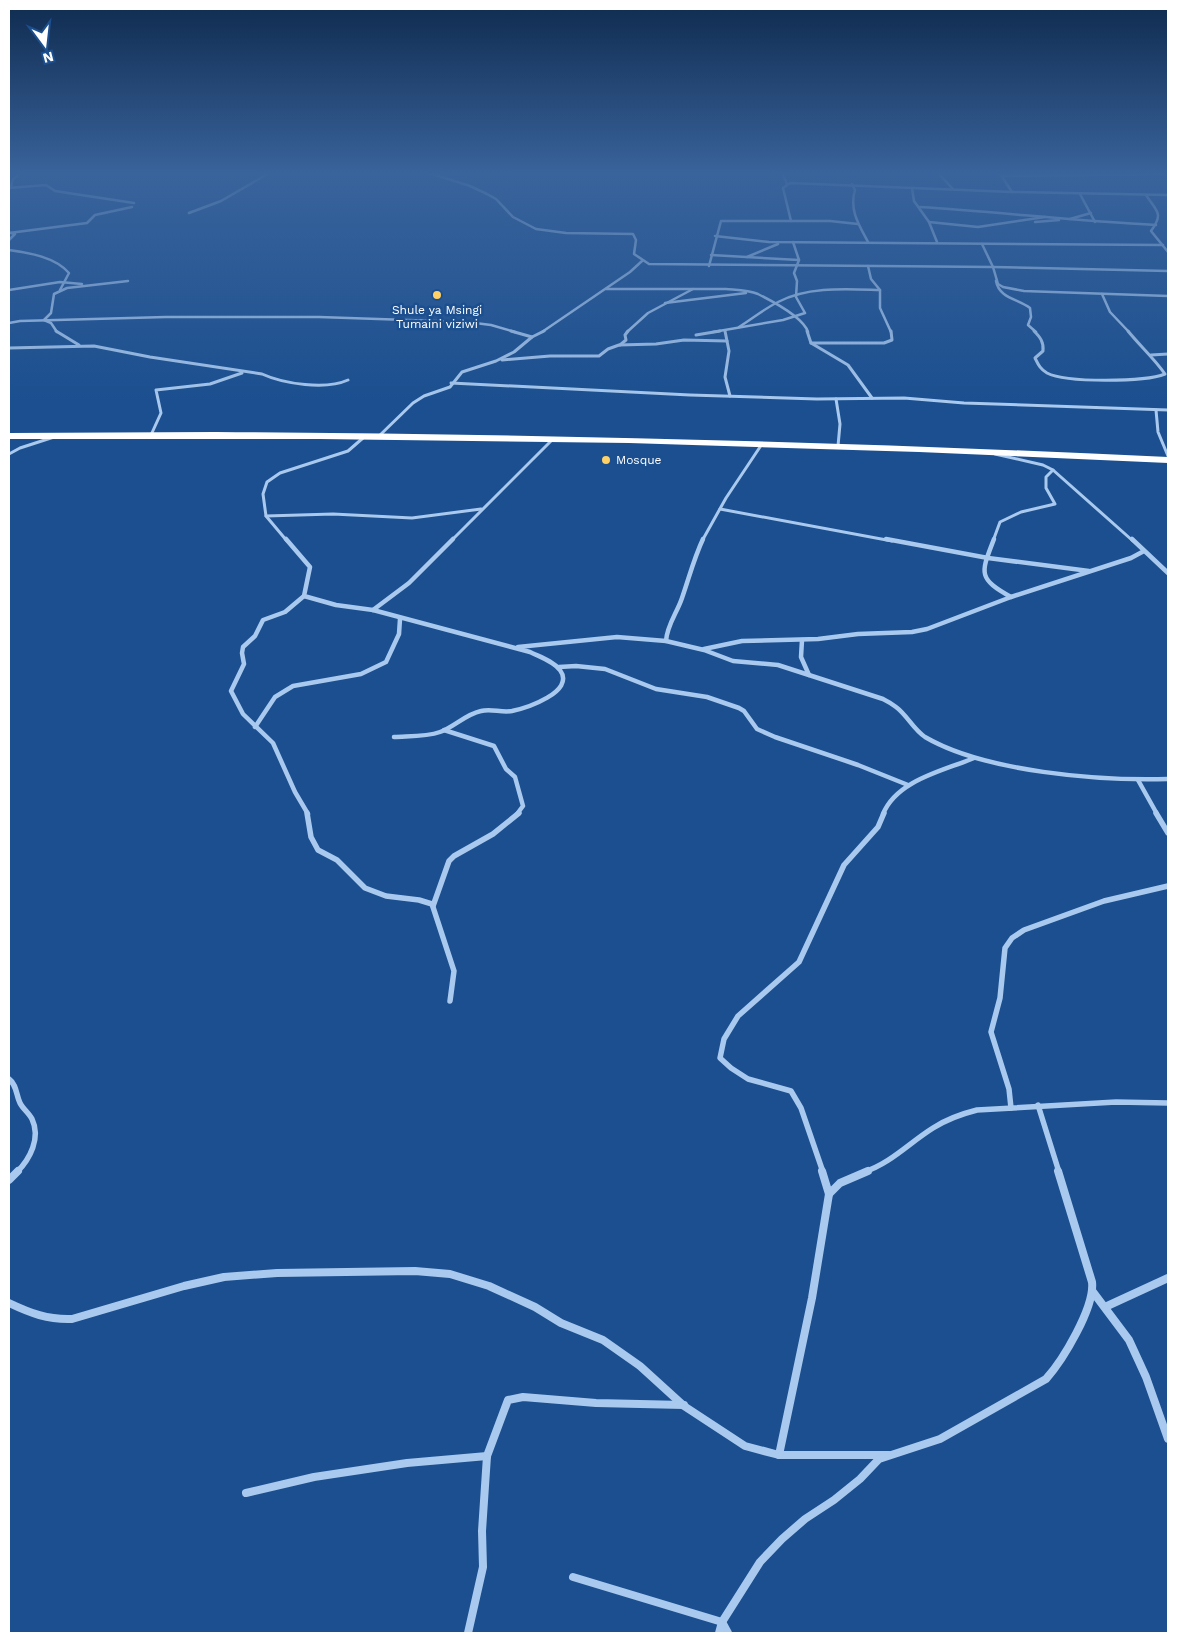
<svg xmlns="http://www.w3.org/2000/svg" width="1177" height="1642" font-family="'Work Sans',sans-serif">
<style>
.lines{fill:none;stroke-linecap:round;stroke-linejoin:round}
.street-far4{stroke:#a9c9ee;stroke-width:2.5}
.street-far3{stroke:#a9c9ee;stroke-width:3}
.street-far2{stroke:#a9c9ee;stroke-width:4.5}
.street-far1{stroke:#a9c9ee;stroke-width:5.5}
.street{stroke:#a9c9ee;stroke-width:8}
.highway{fill:#fff;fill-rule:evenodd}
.poi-dot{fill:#ffd166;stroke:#1b4f8f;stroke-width:2}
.labels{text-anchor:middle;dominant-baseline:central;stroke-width:5;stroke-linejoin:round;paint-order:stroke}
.far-poi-label{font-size:12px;fill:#fff;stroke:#1b4f8f}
</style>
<rect width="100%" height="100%" fill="#1b4f8f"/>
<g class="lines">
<!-- street-far4 -->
<g class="street-far4">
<path d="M426,172L470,186L487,194L496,199L513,217L536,229L566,233L633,234L636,240L634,254L649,264L993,267L1168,271"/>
<path d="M782,172L787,184"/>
<path d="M937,172L953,189"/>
<path d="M999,172L1012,192L1168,195"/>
<path d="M1001,176L1168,174"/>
<path d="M852,184L855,190C849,210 859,225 868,242"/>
<path d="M11,187L13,179L23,172"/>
<path d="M9,188L46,185L55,191L134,203"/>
<path d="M912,188L914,201L929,222L937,242"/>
<path d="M1080,194L1095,222"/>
<path d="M1146,195C1157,212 1164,213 1151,231L1168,252"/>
<path d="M920,207C999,212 1077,221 1156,225"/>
<path d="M189,213L221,201L271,172"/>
<path d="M1070,219L1091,213"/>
<path d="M791,221L783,188L790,183L1012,192"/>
<path d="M929,222L978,227L1045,217"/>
<path d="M1035,222L1059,220"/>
<path d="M9,233L87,223L95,215L132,207"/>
<path d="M715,236L769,242L1163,245"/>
<path d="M9,240L15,234L11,233"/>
<path d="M982,244L993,267L998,284L1003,287L1024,291L1168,296"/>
<path d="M9,250C30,253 55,257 69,273L60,290"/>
<path d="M711,255L799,260"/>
<path d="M747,257L778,244"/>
<path d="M709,266L721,221H830L858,224"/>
<path d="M868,266L871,279L880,290V308L891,332"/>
<path d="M996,281C999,298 1018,299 1030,308L1031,317L1028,325L1036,332"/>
<path d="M606,289H726C736,290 748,290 758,294C772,301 803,317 808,332"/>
<path d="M9,290L60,282L82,284"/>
<path d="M1102,294L1110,312L1129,332"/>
<path d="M665,303L746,293"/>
<path d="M9,323L20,321L166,317H319L467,322L491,325L515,332"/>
<path d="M739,327C752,319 764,309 778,302C808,286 847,289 880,290"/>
<path d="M57,332L51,323L44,320L51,313L54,294L67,288L128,281"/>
<path d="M542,332L630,272L642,261"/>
<path d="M627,332L648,313L693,289"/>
<path d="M713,332L783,320L805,313L796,297L797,281L794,273L799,260L793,242"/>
</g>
<!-- street-far3 -->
<g class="street-far3">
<path d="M56,331L79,345"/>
<path d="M511,331L532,337"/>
<path d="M725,331L729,351L725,377L730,396"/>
<path d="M807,331L811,343L848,365L872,398"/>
<path d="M1034,331C1040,337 1044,342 1043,351L1035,358C1038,364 1040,369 1047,373C1066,383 1145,382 1165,374C1154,358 1140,346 1128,331"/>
<path d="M696,335L720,331"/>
<path d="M811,343H884L892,340L891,331"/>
<path d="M620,345L626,340L625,335L628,331"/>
<path d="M9,348L94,346L150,357L262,374C284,384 326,390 348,380"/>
<path d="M1151,355L1168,354"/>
<path d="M502,360L550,356H599L608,349L619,345L656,344L684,340L727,341"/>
<path d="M451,383L690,395L817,399L904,398L964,403L1168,410"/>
<path d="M836,399L840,424L838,446"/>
<path d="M1156,410L1158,432L1168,456"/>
<path d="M151,435L161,413L156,390L210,384L242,373"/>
<path d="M378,437L413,403L424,396L450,387L462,372L496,361L514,352L532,337L544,331"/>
<path d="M9,454L20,448L54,437"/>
<path d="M995,454L1043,465L1053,470L1133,541"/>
<path d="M720,509L892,541"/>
<path d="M266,516L333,514L412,518L481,509"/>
<path d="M287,541L266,516L263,494L267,482L280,473L348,451L363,438"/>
<path d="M451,541L552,440"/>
<path d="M702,541L726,498L762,444"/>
<path d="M993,541L1000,522L1021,512L1055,504L1046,488V477L1053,470"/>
</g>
<!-- street-far2 -->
<g class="street-far2">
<path d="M286,539L310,567L304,596L336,605L373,610L530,652C540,657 553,661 560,670C576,692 526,708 512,711C501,713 491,708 481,711C466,714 454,727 440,732C426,737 409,736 394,737"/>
<path d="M886,539L988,558L1089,571"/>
<path d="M994,539C981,573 977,578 1011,597"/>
<path d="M1132,539L1168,573"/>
<path d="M304,596L285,612L263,620L255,636L243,647L242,653L244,664L231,691L243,714L273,743L295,792L308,814"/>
<path d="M373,610L409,583L453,539"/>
<path d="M802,640L801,657L809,675"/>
<path d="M666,641C667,625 677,613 682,598C689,578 694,558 703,539"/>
<path d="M518,647L617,637L666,641L704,650L733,661L778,665L883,699C887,701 892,704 896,707C907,715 913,729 925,737C985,772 1099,781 1168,779"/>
<path d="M704,649L742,641L818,639L858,634L912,632L927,629L1011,597L1131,558L1144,551"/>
<path d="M559,667L576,666L605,669L656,689L707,697L739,708L744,711L757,729L775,737L858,765L908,785"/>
<path d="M255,727L275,697L293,686L361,674L386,662L399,634L400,619"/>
<path d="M444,730L494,746L506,769L515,777L523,806L517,814"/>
<path d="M1138,780L1157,814"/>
<path d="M883,814C897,780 943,771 974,758"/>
</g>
<!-- street-far1 -->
<g class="street-far1">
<path d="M307,813L311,837L318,850L337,860L365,888L386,896L419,900L432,904L454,971L450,1001"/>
<path d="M1156,813L1168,833"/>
<path d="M433,906L449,861L454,856L493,834L519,813"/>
<path d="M9,1079C17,1085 16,1095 20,1103C23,1109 29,1113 32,1119C41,1138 30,1159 17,1172"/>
<path d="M1038,1105L1059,1172"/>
<path d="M1011,1108L1009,1089L991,1032L1000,998L1005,948L1012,938L1024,930L1104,901L1168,886"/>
<path d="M823,1172L801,1108L791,1091L748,1079L731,1068L720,1058L724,1039L738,1016L799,962L844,865L878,827L884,813"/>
<path d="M864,1172C891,1163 909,1143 933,1128C947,1119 961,1114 977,1110L1116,1102L1168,1103"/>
</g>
<!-- street -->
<g class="street">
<path d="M822,1171L829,1194"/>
<path d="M9,1180L18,1171"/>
<path d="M1093,1292L1129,1340L1146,1377L1168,1439"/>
<path d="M9,1303C30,1313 48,1320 72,1319L184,1286L224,1277L277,1273L415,1271L450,1274L489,1286L535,1307L561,1323L603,1340L640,1366L684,1406L745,1446L779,1455H889"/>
<path d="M1105,1307L1168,1278"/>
<path d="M779,1455L812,1298L829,1194L840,1183L868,1171"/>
<path d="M246,1493L314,1477L407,1463L487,1456"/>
<path d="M573,1577L722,1622L728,1633"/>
<path d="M468,1633L483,1567L482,1531L487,1456L508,1400L523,1397L596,1403L684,1405"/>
<path d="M719,1633L722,1622L760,1562L782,1539L805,1519L834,1500L860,1479L879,1459L940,1439L1046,1379C1063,1360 1095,1307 1092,1282L1058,1171"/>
</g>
<!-- highway -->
<path class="highway" d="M216,432C533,434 851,442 1168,457V463L919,452L629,443L319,439H9V433Z"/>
</g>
<!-- sky -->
<linearGradient id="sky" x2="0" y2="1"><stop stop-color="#0f2b4f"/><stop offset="0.43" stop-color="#39639b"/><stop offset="1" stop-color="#39639b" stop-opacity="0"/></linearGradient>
<rect width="1177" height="402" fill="url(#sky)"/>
<!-- markers -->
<g class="poi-dot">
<circle cx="437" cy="295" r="5"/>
<circle cx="606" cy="460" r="5"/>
</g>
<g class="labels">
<!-- far-poi labels -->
<g class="far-poi-label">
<text x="437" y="310">Shule ya Msingi<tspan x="437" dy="14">Tumaini viziwi</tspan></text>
<text x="616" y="460" text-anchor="start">Mosque</text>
</g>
</g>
<!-- border -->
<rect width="1177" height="1642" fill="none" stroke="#ffffff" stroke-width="20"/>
<!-- north arrow -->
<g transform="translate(45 45) rotate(165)" stroke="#1b4f8f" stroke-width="4" paint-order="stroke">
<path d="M0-4L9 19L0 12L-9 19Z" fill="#ffffff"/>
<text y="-8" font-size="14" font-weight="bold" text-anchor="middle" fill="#ffffff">N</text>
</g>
</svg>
